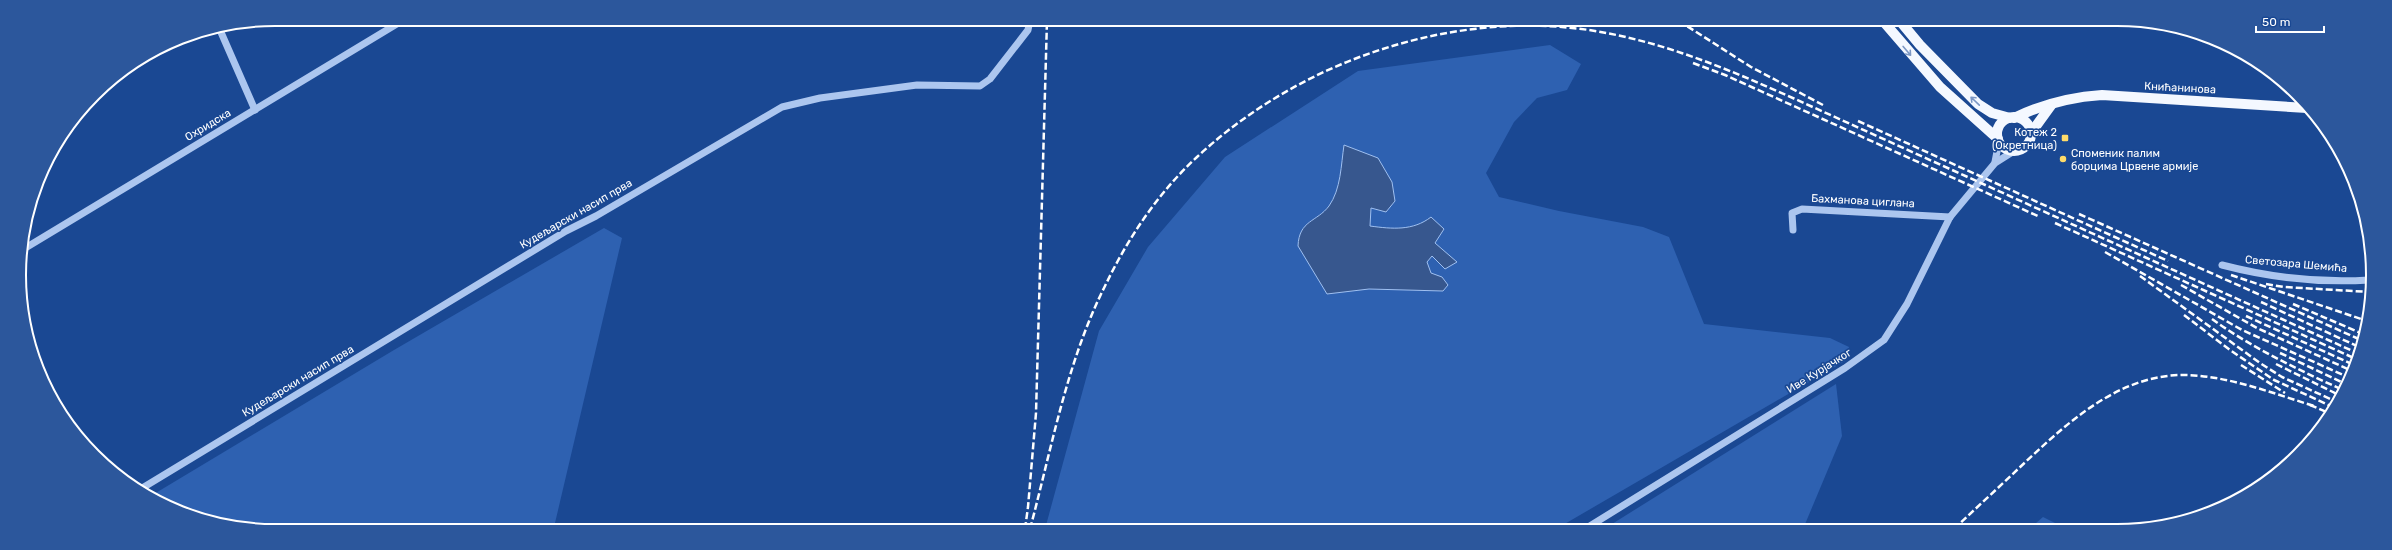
<svg xmlns="http://www.w3.org/2000/svg" width="2392" height="550" font-family="Rubik,sans-serif">
<style>
.green{fill:#2e61b1}
.water{fill:#37578e;stroke:#9fc0f1}
.lines{fill:none;stroke-linecap:round;stroke-linejoin:round}
.minor{stroke:#acc6ef;stroke-width:7}
.major{stroke:#f4f8ff;stroke-width:10}
.rail{stroke:#fff;stroke-width:2.5;stroke-dasharray:7 3;stroke-linecap:butt}
.oneway{stroke:#7c97c4}
.poi-dot{fill:#ffdc6a;stroke:#1a4893;stroke-width:1.5}
.labels{text-anchor:middle;dominant-baseline:central;stroke-width:3.5;stroke-linejoin:round;paint-order:stroke}
.street-label{font-size:11px;fill:#fff;stroke:#1a4893}
.poi-label{font-size:11px;fill:#fff;stroke:#1a4893;text-anchor:end}
.rim{fill:none;stroke:#fff;stroke-width:2}
</style>
<rect width="100%" height="100%" fill="#1a4893"/>
<!-- green -->
<g class="green">
<path d="M1550,45L1581,64L1567,90L1537,98L1514,122L1486,173L1499,197L1559,211L1643,227L1669,237L1704,324L1830,338L1849,347L1845,361L1556,529H1045L1099,331L1148,247L1225,157L1358,71Z"/>
<path d="M604,228L622,238L555,523L592,529H248V524L221,522L149,497L394,350Z"/>
<path d="M1836,384L1842,436L1803,529H1604Z"/>
<path d="M2043,517L2067,529H2029Z"/>
</g>
<!-- water -->
<path class="water" d="M1344,145L1378,158L1392,182L1395,201L1386,212L1371,208L1370,226C1392,229 1413,231 1431,217L1444,229L1435,243L1457,262L1445,269L1432,256L1427,262L1431,273L1442,277L1448,285L1443,291L1369,289L1327,294L1298,246C1299,220 1317,222 1329,206C1341,189 1341,165 1344,145Z"/>
<g class="lines">
<!-- minor -->
<g class="minor">
<path d="M220,30L255,110"/>
<path d="M1995,162L1999,141"/>
<path d="M1793,230L1792,213L1802,209L1950,217"/>
<path d="M22,250L405,19"/>
<path d="M2222,265C2268,277 2321,283 2369,280"/>
<path d="M139,490L566,231L596,216L782,107L820,98L917,85L980,86L990,79L1028,30L1030,20"/>
<path d="M1585,529L1845,368L1884,340L1907,304L1950,217L1995,163L2014,151"/>
</g>
<!-- major -->
<g class="major">
<path d="M1883,21L1940,87L1998,139"/>
<path d="M1900,21L1920,45L1978,104L1992,113L2010,118"/>
<circle cx="2014" cy="134" r="17"/>
<path d="M2014,118C2043,104 2071,97 2102,95L2307,108"/>
<path d="M2031,133L2052,104"/>
</g>
<!-- rail -->
<g class="rail">
<path d="M1679,21L1751,67L1823,105"/>
<path d="M1693,63L1725,75L2040,217"/>
<path d="M1858,121L2168,261"/>
<path d="M2079,214L2361,340"/>
<path d="M2055,223L2356,359"/>
<path d="M2105,252L2242,330L2350,378"/>
<path d="M2231,275L2367,321"/>
<path d="M2140,276L2260,363L2282,377L2337,402"/>
<path d="M2266,284L2284,287L2370,292"/>
<path d="M2181,285L2257,328L2352,371"/>
<path d="M2261,302L2359,347"/>
<path d="M2293,304L2363,334"/>
<path d="M2184,315L2230,350L2274,380L2333,407"/>
<path d="M2246,316L2354,365"/>
<path d="M2212,319C2252,348 2299,370 2345,391"/>
<path d="M2280,353L2348,385"/>
<path d="M2276,364L2341,396"/>
<path d="M2241,365L2285,393"/>
<path d="M2310,405L2329,413"/>
<path d="M1025,529L1028,507L1036,413L1047,20"/>
<path d="M1030,529C1052,447 1067,361 1105,286C1128,238 1158,193 1197,157C1300,61 1450,10 1589,30C1662,41 1728,69 1795,99L2357,353"/>
<path d="M1954,529C1975,509 1997,489 2018,469C2064,426 2117,374 2185,375C2229,376 2272,393 2314,406"/>
</g>
</g>
<!-- one-way arrows -->
<defs><path id="oneway-shaft" d="M-6 0H5M1.5-3L5.5 0L1.5 3" fill="none" stroke-width="1.6" stroke-linecap="round" stroke-linejoin="round"/></defs>
<g class="oneway">
<use href="#oneway-shaft" transform="translate(1907 51) rotate(50)"/>
<use href="#oneway-shaft" transform="translate(1975 101) rotate(-136)"/>
</g>
<!-- markers -->
<g class="poi-dot">
<rect x="2061" y="134" width="8" height="8" rx="2"/>
<circle cx="2063" cy="159" r="4"/>
</g>
<g class="labels">
<!-- street labels -->
<g class="street-label">
<text transform="translate(2180 88) rotate(3)">Книћанинова</text>
<text transform="translate(208 125) rotate(-31)">Охридска</text>
<text transform="translate(1863 201) rotate(3)">Бахманова циглана</text>
<text transform="translate(576 214) rotate(-30)">Кудељарски насип прва</text>
<text transform="translate(2296 264) rotate(5)">Светозара Шемића</text>
<text transform="translate(1819 371) rotate(-32)">Иве Курјачког</text>
<text transform="translate(298 381) rotate(-31)">Кудељарски насип прва</text>
</g>
<!-- poi labels -->
<g class="poi-label">
<text x="2057" y="132">Котеж 2<tspan x="2057" dy="13">(Окретница)</tspan></text>
<text x="2071" y="153" text-anchor="start">Споменик палим<tspan x="2071" dy="13">борцима Црвене армије</tspan></text>
</g>
</g>
<!-- crop -->
<path d="M0 0H2392V550H0ZM275 26H2117A249 249 0 0 1 2366 275V275A249 249 0 0 1 2117 524H275A249 249 0 0 1 26 275V275A249 249 0 0 1 275 26Z" fill="#2c579c" fill-rule="evenodd"/>
<path class="rim" d="M275 26H2117A249 249 0 0 1 2366 275V275A249 249 0 0 1 2117 524H275A249 249 0 0 1 26 275V275A249 249 0 0 1 275 26Z"/>
<!-- scale -->
<path d="M2256 26v6h68v-6" fill="none" stroke="#ffffff" stroke-width="2"/>
<text x="2262" y="26" font-size="12" fill="#ffffff" stroke="#1a4893" stroke-width="3" paint-order="stroke">50 m</text>
</svg>
